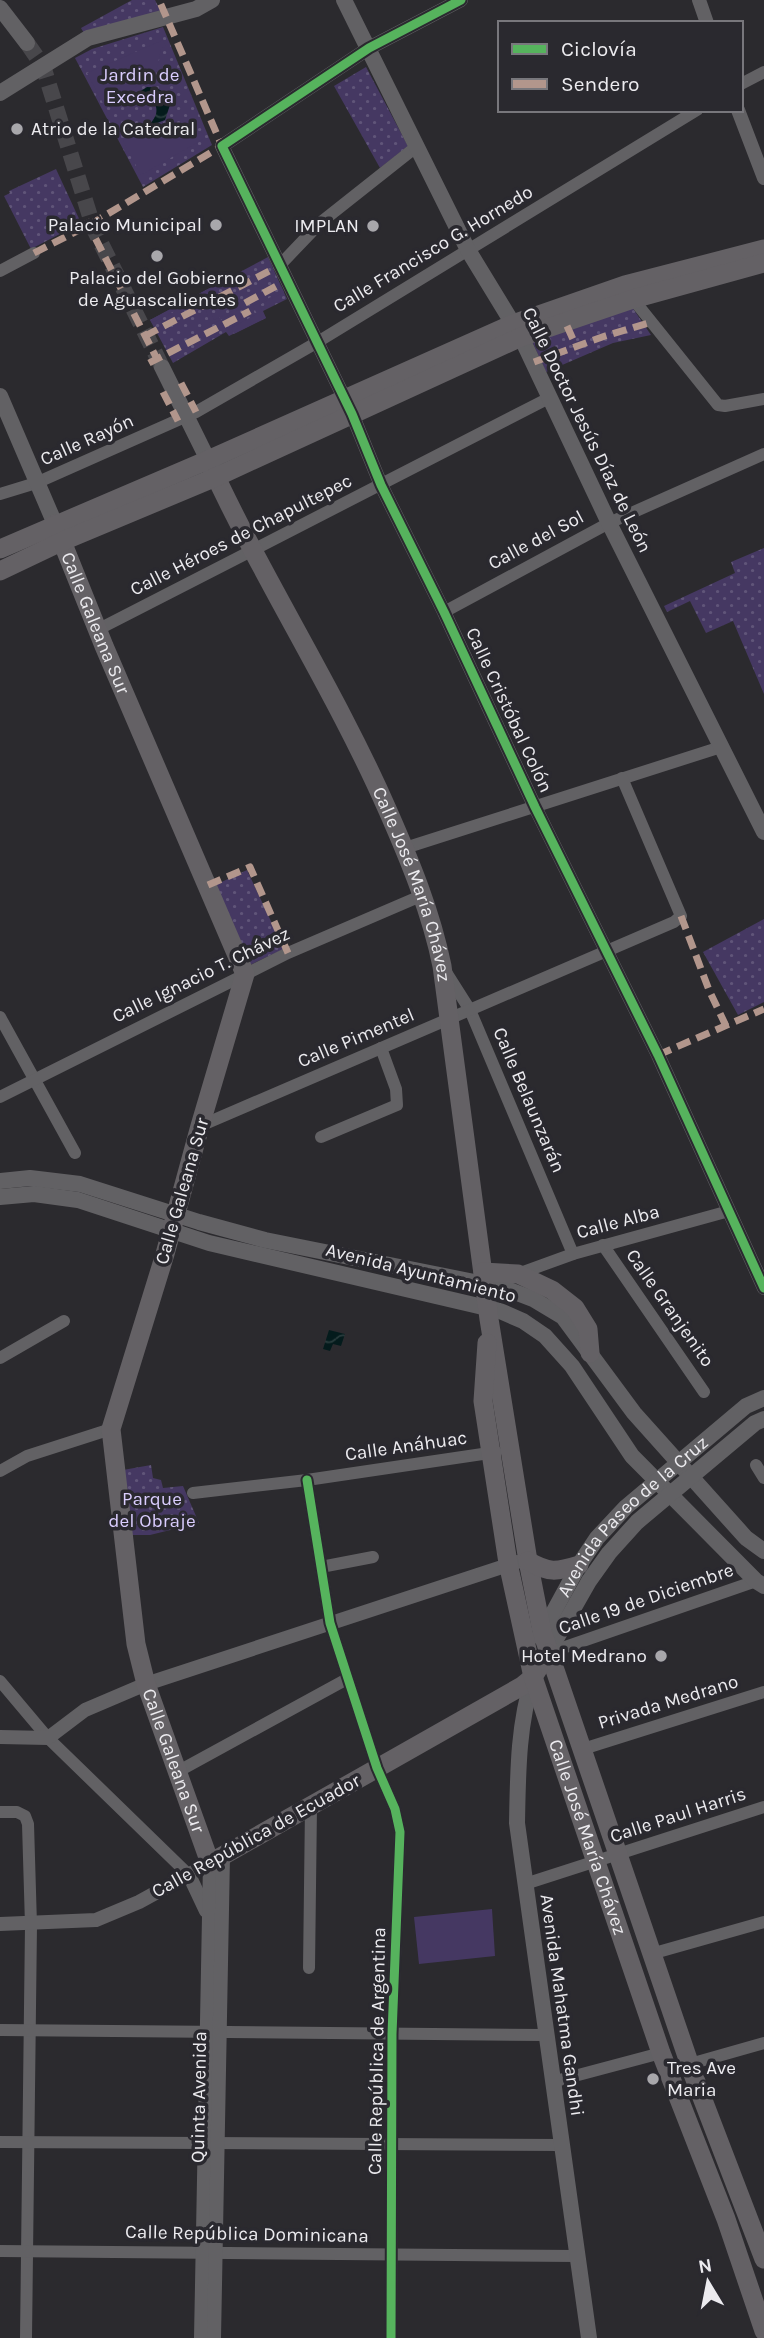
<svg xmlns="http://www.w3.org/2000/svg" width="764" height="2338" font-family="Karla,sans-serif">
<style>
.grass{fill:url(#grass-dots)}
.garden{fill:#453862;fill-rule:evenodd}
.water{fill:url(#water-waves)}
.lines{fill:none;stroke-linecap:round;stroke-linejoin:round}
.secondary-tunnel{stroke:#48474b;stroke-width:16;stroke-dasharray:16 8;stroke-linecap:butt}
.minor{stroke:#626164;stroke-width:12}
.tertiary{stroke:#626164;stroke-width:14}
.secondary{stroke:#626164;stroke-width:16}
.primary{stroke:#646165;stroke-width:19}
.quiet{stroke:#b2968c;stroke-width:7;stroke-dasharray:14 7;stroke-linecap:butt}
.cycleway-casing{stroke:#2a292f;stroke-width:13}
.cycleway{stroke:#56b35d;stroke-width:9}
.poi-dot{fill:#a8a7ab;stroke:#2a292f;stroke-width:2.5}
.labels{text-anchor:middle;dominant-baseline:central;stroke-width:7;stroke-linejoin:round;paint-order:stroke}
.park-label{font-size:19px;fill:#dacdfe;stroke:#2a292f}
.poi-label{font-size:19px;fill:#ecebef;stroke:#2a292f;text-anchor:end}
.street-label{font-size:19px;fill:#ecebef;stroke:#2a292f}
</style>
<defs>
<pattern id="grass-dots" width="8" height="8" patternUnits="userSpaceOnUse" patternTransform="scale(1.75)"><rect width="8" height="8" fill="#453862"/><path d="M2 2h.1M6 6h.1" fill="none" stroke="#605579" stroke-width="1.8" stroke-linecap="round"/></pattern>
<pattern id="water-waves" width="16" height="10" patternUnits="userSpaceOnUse" patternTransform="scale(1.75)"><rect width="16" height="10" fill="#041b1c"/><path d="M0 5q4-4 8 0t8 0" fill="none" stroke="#293c3d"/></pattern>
</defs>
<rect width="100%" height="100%" fill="#2b2a2e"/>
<!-- grass -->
<g class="grass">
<path d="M132,0H155L162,14L85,35L81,28Z"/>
<path d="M163,27L212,145L143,187L75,58L92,49Z"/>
<path d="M366,67L408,146L380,168L334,86Z"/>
<path d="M56,169L81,223L31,249L4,196L10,193L9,191Z"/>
<path d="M268,257L287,299L263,311L266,318L229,336L226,332L173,363L150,320Z"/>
<path d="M630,304L651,335L613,343L546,372L531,339Z"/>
<path d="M764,548V694L733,621L706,633L690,601L667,612L664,606L735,573L731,562Z"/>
<path d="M247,870L284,949L250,965L213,886Z"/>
<path d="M764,919V1002L738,1015L703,952Z"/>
<path d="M151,1465L153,1478L161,1480L163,1488L183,1486L199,1523L150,1535H131L123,1470Z"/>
</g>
<!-- garden -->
<g class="garden">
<path d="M163,40L166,46L161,49L154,82C141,81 131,87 126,99L105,107L87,73Z"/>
<path d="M171,119L197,134L202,132L205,138L141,175L123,141C128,138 133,133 139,131C153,126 157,136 171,119Z"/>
<path d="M219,283L221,286L152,323L150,320Z"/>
<path d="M279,286H281L284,292L259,305L266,318L234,334L231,328L257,314L253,306L281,292Z"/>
<path d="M237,293L244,307L213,324L208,318L206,309ZM236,297L241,307L214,320L210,310Z"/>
<path d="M492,1909L495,1956L419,1964L414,1917Z"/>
</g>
<!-- water -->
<g class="water">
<path d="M147,87C160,87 167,93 170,105L165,120L149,126H147C159,117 160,105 148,96H133Z"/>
<path d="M329,1330L345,1334L341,1346L333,1344L330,1351L323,1349Z"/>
</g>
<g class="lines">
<!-- secondary-tunnel -->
<path class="secondary-tunnel" d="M27,43L43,66L94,229L162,367"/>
<!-- minor -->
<g class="minor">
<path d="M741,84L764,72"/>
<path d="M279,266L320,223L416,147"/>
<path d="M0,271L34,253"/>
<path d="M633,299L718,405L725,406L764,399"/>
<path d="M0,494L36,483L196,412L316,343L697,110"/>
<path d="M444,612L609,523L764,454"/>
<path d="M97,630L551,397"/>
<path d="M405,848L721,747"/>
<path d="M444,969L470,1010L573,1254"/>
<path d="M0,1017L75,1153"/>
<path d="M0,1097L288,953L423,895"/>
<path d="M200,1126L674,922L681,916L622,778"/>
<path d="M321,1137L397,1105L396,1089L381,1048"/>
<path d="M603,1245L704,1392"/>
<path d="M518,1274L573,1254L729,1211"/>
<path d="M0,1358L64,1321"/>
<path d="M756,1465L764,1478"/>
<path d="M0,1471L27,1456L111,1429"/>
<path d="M307,1480L330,1623L377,1768L395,1809L400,1832L392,2034L391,2338"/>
<path d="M193,1493L307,1480L496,1452"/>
<path d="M321,1567L373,1557"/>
<path d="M548,1653L756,1581"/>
<path d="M0,1681L48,1738L189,1875"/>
<path d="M583,1749L764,1692"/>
<path d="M177,1772L347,1679"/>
<path d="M0,1812H17L25,1816L28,1824L31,1925L26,2338"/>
<path d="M525,1884L764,1807"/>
<path d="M651,1954L764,1922"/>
<path d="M309,1968L311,1806"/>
<path d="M0,2030L545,2035"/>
<path d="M690,2064L764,2043"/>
<path d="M552,2082L661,2053"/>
<path d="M0,2142L561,2145"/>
<path d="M0,2251L577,2256"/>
</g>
<!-- tertiary -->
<g class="tertiary">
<path d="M461,0L369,48L222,146L352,414L381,485L444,612L535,807L658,1055L764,1288"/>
<path d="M699,0L707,23"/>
<path d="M738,110L764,178"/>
<path d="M0,1737L48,1738L85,1710L146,1684L517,1562"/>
<path d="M189,1875L206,1911"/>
<path d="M0,1924L96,1920L139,1902L210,1863L201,2338"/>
<path d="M214,2338L223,1856"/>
</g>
<!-- secondary -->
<g class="secondary">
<path d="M344,0L468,250L521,337L609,523L764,832"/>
<path d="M0,8L27,43"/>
<path d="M0,93L88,38L196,9L212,0"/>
<path d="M162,367L208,460"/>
<path d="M0,396L55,524"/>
<path d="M0,1181L30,1178L80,1184L199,1222L265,1240L504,1288L533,1299L563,1317L634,1413L746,1538L764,1551"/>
<path d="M0,1197L34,1194L78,1200L209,1243L500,1311L523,1321L545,1336L572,1366L632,1456L756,1581L764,1586"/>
<path id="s1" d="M540,1637L579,1565L597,1538L626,1507L746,1406L764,1398"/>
<path d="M548,1653L589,1581L609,1553L637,1522L755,1423L764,1419"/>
<path d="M533,1677C518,1726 518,1771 517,1823L589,2338"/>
</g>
<!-- primary -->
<g class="primary">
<path id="s2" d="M208,460C263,580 335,690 388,811C410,861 431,912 442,966L489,1319L528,1561L542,1632L693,2074L764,2259"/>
<path id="s3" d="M55,524L104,646L245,974L200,1126L165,1254L111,1429L136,1644L146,1684L210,1863L522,1686L533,1677L548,1653"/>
<path d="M0,549L208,460L513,324L625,285L764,249"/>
<path d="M0,571L63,541L216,477L521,337L633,299L764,263"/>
<path d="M483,1272L518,1274L552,1290L575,1308L588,1329L590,1353"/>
<path id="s4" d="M487,1343L483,1401L508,1563L533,1677L661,2053L726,2219L764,2331"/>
<path d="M528,1561C549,1573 556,1572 579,1565"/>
</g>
<!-- quiet -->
<g class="quiet">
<path d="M86,220L157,359"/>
<path d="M34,253L89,225L222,146L159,0"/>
<path d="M245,303L280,284"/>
<path d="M567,326L576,346"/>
<path d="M145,336L273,269"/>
<path d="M534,362L605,336L652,322"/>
<path d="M149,363L250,311"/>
<path d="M181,383L196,412"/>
<path d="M163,392L178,421"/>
<path d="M208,885L250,867L288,953"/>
<path d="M681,916L709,990L726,1026"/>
<path d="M658,1055L764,1009"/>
</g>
<!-- cycleway casing -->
<g class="cycleway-casing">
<g id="cycleway">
<path d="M461,0L369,48L222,146L352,414L381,485L444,612L535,807L658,1055L764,1288"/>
<path d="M307,1480L330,1623L377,1768L395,1809L400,1832L392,2034L391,2338"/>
</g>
</g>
<!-- cycleway -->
<use href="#cycleway" class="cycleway"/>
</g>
<!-- markers -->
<g class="poi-dot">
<circle cx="17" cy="129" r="7"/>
<circle cx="216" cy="225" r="7"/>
<circle cx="373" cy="226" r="7"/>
<circle cx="157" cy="256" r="7"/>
<circle cx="661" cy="1656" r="7"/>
<circle cx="653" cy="2079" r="7"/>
</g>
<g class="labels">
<!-- park labels -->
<g class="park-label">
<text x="140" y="75">Jardin de<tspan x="140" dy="22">Excedra</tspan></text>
<text x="152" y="1499">Parque<tspan x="152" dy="22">del Obraje</tspan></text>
</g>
<!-- poi labels -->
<g class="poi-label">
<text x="31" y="129" text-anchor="start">Atrio de la Catedral</text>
<text x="202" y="225">Palacio Municipal</text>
<text x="359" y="226">IMPLAN</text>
<text x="157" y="278" text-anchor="middle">Palacio del Gobierno<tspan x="157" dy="22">de Aguascalientes</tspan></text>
<text x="647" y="1656">Hotel Medrano</text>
<text x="667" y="2068" text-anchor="start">Tres Ave<tspan x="667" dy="22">Maria</tspan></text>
</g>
<!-- street labels -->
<g class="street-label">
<text transform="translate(433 249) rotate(-31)">Calle Francisco G. Hornedo</text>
<text transform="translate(587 430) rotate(64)">Calle Doctor Jesús Díaz de León</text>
<text transform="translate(87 440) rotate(-24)">Calle Rayón</text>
<text transform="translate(241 535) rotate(-27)">Calle Héroes de Chapultepec</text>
<text transform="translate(536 540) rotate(-28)">Calle del Sol</text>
<text stroke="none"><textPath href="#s3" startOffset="107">Calle Galeana Sur</textPath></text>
<text transform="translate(509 710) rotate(65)">Calle Cristóbal Colón</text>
<text stroke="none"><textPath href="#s2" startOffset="472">Calle José María Chávez</textPath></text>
<text transform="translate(201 975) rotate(-26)">Calle Ignacio T. Chávez</text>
<text transform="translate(356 1038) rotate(-23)">Calle Pimentel</text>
<text transform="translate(529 1100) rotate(67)">Calle Belaunzarán</text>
<text transform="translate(182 1191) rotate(-74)">Calle Galeana Sur</text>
<text transform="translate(618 1222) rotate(-15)">Calle Alba</text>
<text transform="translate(421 1273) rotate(14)">Avenida Ayuntamiento</text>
<text transform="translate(670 1308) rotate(55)">Calle Granjenito</text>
<text transform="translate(406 1446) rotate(-8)">Calle Anáhuac</text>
<text stroke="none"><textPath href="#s1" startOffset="154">Avenida Paseo de la Cruz</textPath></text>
<text transform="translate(646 1599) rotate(-19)">Calle 19 de Diciembre</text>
<text transform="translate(668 1702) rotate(-17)">Privada Medrano</text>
<text stroke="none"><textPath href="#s3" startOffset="1302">Calle Galeana Sur</textPath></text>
<text transform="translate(678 1815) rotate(-18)">Calle Paul Harris</text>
<text transform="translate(256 1836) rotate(-29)">Calle República de Ecuador</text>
<text stroke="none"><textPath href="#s4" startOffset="508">Calle José María Chávez</textPath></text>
<text transform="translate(562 2005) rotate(82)">Avenida Mahatma Gandhi</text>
<text transform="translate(377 2051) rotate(-89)">Calle República de Argentina</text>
<text transform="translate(199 2097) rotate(-89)">Quinta Avenida</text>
<text transform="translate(247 2234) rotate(1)">Calle República Dominicana</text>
</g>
</g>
<!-- legend -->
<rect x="498" y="21" width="245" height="91" fill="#2a292f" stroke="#78777c" stroke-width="2"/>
<rect x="512" y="44" width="35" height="10" fill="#56b35d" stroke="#78777c" stroke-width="2"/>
<text x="561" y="56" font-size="21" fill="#ecebef">Ciclovía</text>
<rect x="512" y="79" width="35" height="10" fill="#b2968c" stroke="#78777c" stroke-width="2"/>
<text x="561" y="91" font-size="21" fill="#ecebef">Sendero</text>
<!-- north arrow -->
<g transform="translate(708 2282) rotate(350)" stroke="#2a292f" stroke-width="5" paint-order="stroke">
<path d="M0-5L12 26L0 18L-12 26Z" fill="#ecebef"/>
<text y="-10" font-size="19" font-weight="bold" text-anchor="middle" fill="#ecebef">N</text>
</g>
</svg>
